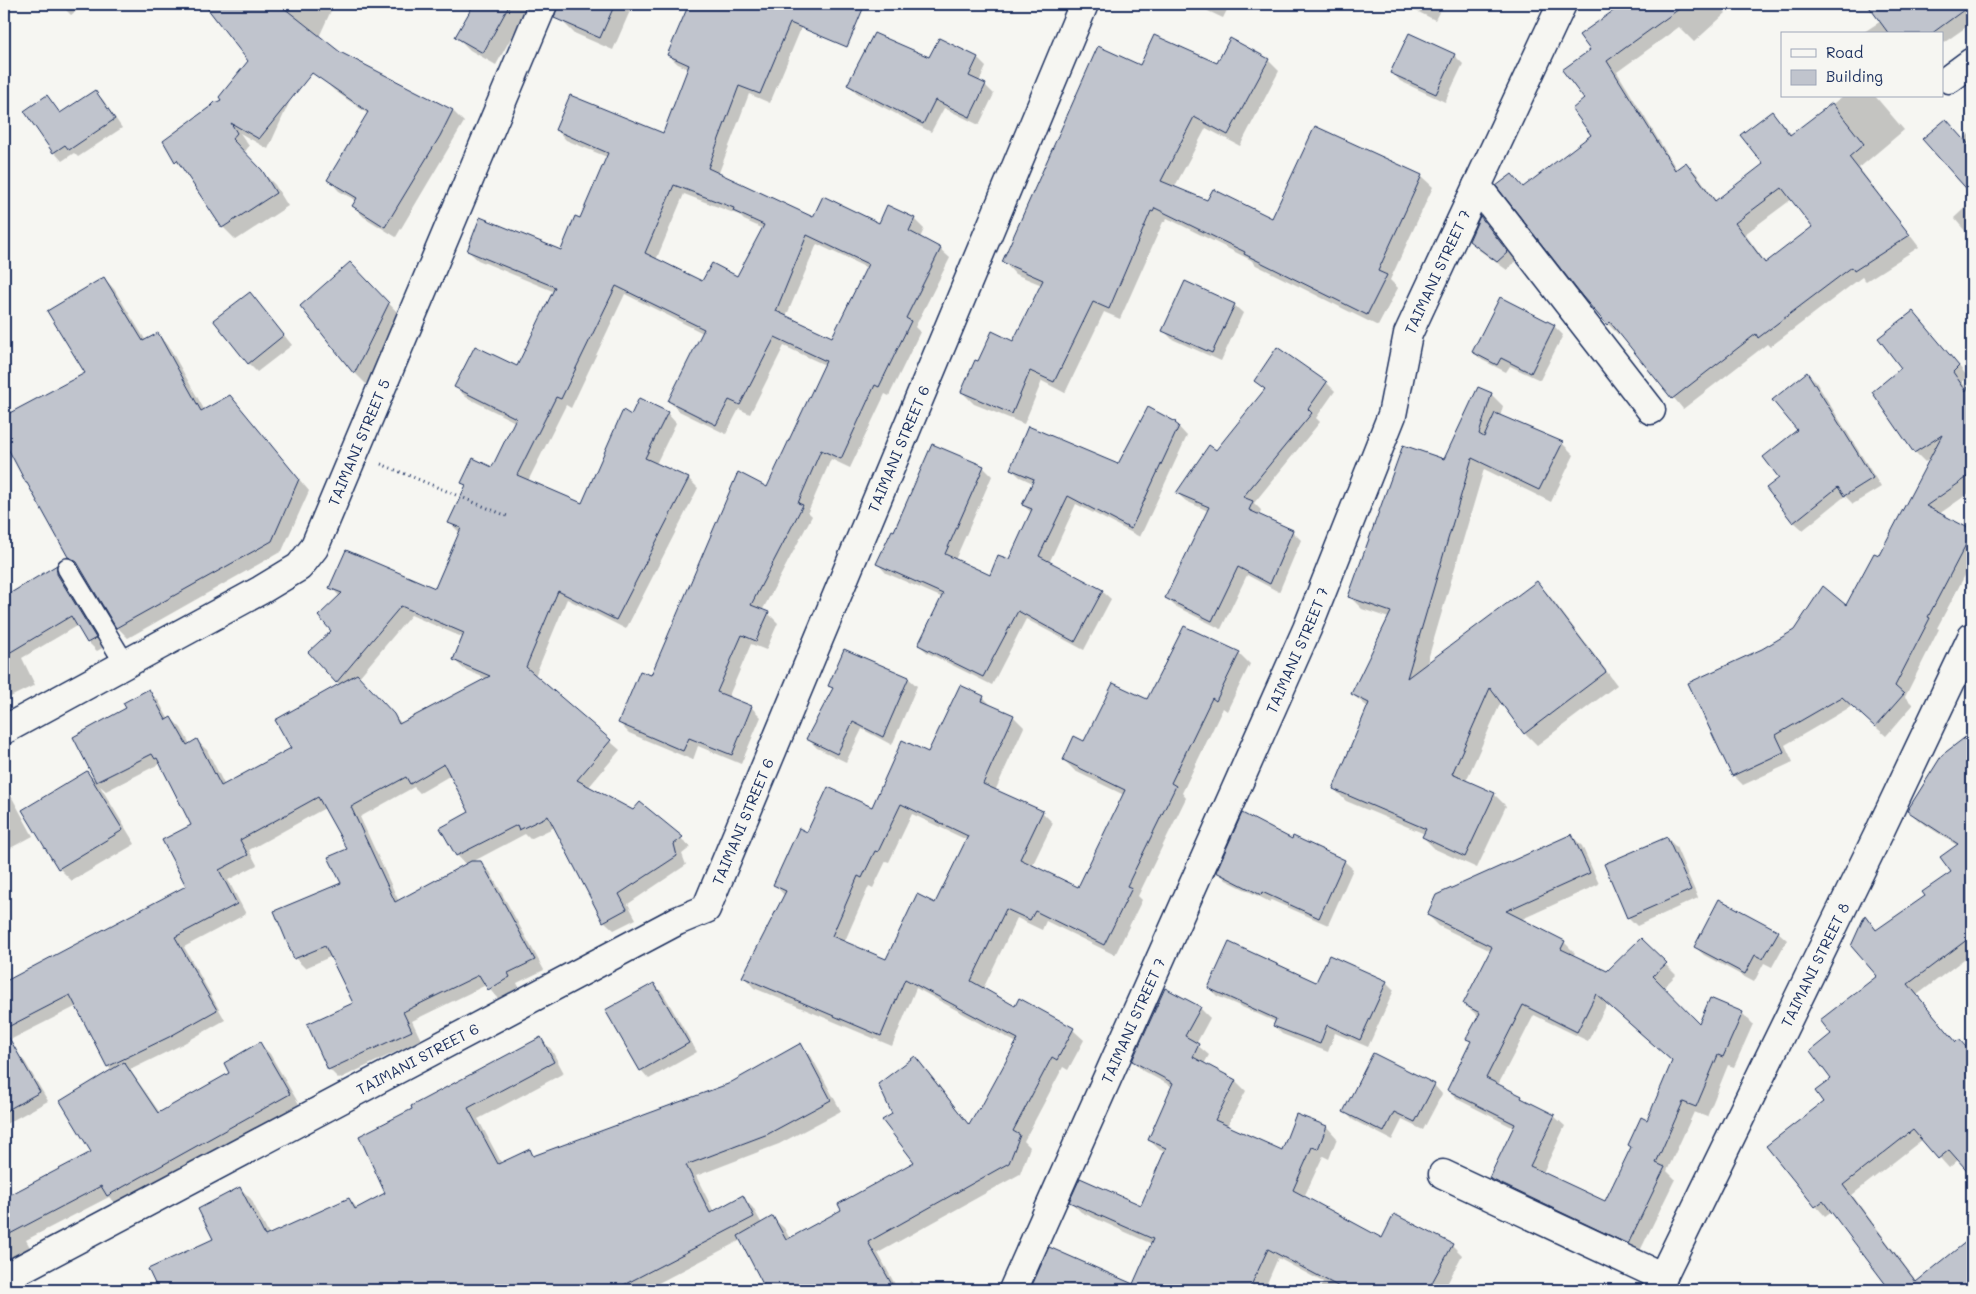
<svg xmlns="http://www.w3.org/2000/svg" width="1976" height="1294" font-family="Mali,sans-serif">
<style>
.shadow{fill:#0003;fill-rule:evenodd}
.building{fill:#c0c4cd;stroke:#1b2f5e;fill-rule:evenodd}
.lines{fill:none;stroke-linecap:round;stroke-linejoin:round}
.lane-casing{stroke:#1b2f5e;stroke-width:22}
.street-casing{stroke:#1b2f5e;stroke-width:31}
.path{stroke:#1b2f5e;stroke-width:3;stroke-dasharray:1 4;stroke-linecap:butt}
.lane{stroke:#f6f6f2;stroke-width:19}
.street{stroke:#f6f6f2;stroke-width:28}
.labels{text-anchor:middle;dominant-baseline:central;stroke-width:4;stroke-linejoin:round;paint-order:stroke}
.street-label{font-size:15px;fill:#1b2f5e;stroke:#f6f6f2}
</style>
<rect width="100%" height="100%" fill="#f6f6f2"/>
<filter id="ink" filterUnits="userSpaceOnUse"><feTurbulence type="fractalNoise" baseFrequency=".02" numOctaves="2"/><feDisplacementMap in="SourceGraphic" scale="10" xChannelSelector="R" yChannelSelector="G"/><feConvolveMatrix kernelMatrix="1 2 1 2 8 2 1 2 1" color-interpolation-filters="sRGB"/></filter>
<g filter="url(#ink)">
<!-- shadow -->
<g class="shadow">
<path d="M60,4H85L71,15Z"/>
<path d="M205,4H334L268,149L240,133L249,146L244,153L275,185L288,206L236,240L223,227L185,170L176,161L250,61Z"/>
<path d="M475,4H530L496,65L470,50L457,37Z"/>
<path d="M564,4H633L613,50L574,33L561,20L567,7Z"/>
<path d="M690,4H796L807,14L770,103L749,94L718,175L814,218L879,225L888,207L914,219L924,229L920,238L940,249L950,258L915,327L920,332L889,396L885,394L850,468L831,459L808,512L812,516L762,611L768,613L778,623L766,650L751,644L728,698L752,708L761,717L741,764L698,746L693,760L629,733L619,723L652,677L767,488L825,365L784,346L750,414L739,409L726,434L679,411L669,401L703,333L625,294L571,408L566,405L528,481L583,504L631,416L667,413L676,423L656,464L689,479L698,488L626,629L567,599L535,676L620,750L588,788L634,812L640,804L691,847L682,854L686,865L628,904L636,919L614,930L604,921L555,827L530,839L525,834L472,862H480L490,872L544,970L517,983L519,987L498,999L486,985L412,1021L421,1040L339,1079L329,1069L355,1004L332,956L305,968L295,958L342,884L349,849L325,808L249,850L257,865L228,880L246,914L184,947L225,1020L179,1046L130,1070L160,1113L231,1073L260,1044L270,1054L299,1104L118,1206L109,1197L26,1240L32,1251L4,1268V1199L93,1152L112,1071L108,1066L77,1006L4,1043V984L188,886L193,826L161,763L106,791L100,786L135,844L72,881L59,868L87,773L97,782L74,737L128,709L148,691L158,700L169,720L171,718L181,728L190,744L197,741L207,750L225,786L293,748L340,685L310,652L332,631L340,597L331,587L436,589L460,533L450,523L466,486L462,482L492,468L515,422L466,397L456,387L518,368L555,292L478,260L468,251L562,252L580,220L607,157L566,140L557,130L664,134L689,69L678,64L668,55ZM684,194L739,215L744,220L764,229L737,278L703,283L656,260ZM817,244L867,268L833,339L786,317ZM411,615L464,638L454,660L464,669L487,679L402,724L359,677ZM451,775L471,812L457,855L466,865L399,902L360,817L414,787L420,793Z"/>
<path d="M1193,4H1230L1223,18Z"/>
<path d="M1402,4H1443L1435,20Z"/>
<path d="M1625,4H1718L1726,13L1694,42L1679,27L1617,72L1677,170L1686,163L1697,174L1716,201L1765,164L1772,112L1792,135L1843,96H1875L1904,130L1859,168L1919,247L1866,281L1862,277L1770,347L1767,344L1683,409L1620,333L1618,334L1608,324L1512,176L1524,188L1593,136L1586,99L1591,51L1580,36ZM1792,199L1814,227L1766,263L1745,234Z"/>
<path d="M1868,4H1972V23L1942,44V34H1861L1881,21Z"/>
<path d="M940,40L977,58L986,67L979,82L985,85L994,94L979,125L944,108L931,132L858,94L849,85L930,59Z"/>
<path d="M1454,55L1463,64L1445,102L1400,81L1392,72Z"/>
<path d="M1268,60L1279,71L1240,146L1206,128L1174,188L1208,202L1273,220L1421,176L1433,187L1390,280L1398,288L1378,326L1256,265L1251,260L1167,218L1165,222H1163L1120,319L1104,312L1065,393L1042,381L1024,424L974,404L962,392L978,363L1014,342L1042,285L1015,274L1004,262L1141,67L1217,65Z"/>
<path d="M323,79L453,111L464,122L396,237L364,217L353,206L357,201L339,191L328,179L368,114L334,90Z"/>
<path d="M4,84L8,89L4,93Z"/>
<path d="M95,91L103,100L122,128L78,157L74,153L62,161L54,152L47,97L61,114Z"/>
<path d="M1972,131V193L1956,178L1964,139Z"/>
<path d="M1972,201V239L1954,218Z"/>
<path d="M1481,218L1516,261L1507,270L1479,250L1470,241Z"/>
<path d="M363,277L402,317L367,385L355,373Z"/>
<path d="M104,278L114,289L146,341L158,334L168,345L205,411L229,396L309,491L282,551L128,638L117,627L82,568L69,556L31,487L27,483L4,438V417L86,373Z"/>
<path d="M250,293L292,345L257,372L248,363Z"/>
<path d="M1234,305L1243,313L1221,361L1172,339L1164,331Z"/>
<path d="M1923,323L1968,377L1962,382L1972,398V491L1939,514L1972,532V562L1937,628L1939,629L1905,697L1913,705L1886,736L1852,706L1785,745L1793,762L1743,785L1733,775L1763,650L1846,607L1879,557L1932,458L1925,462L1915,452L1903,368Z"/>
<path d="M1554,326L1563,335L1540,380L1510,366L1506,372L1482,360L1473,352Z"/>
<path d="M1807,373L1816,382L1881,487L1853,504L1845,496L1803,530L1794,522L1780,478L1799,430Z"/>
<path d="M1255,381L1327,383L1335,391L1316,418L1320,422L1254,503L1261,510L1259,516L1292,531L1301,540L1279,592L1247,575L1221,629L1175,606L1166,598L1208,511L1186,501L1177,493L1216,452L1265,390Z"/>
<path d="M1491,394L1503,406L1500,417L1562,443L1574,455L1551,502L1484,469L1426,666L1537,583L1549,595L1617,685L1537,745L1525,733L1501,702L1466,781L1494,794L1506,806L1477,868L1435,849L1423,837L1425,834L1346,801L1334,789L1369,708L1352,694L1389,618L1362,609L1350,597Z"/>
<path d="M1175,423L1187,436L1140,537L1076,504L1049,563L1102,591L1111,599L1084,650L1026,619L992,685L928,653L919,645L943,598L886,573L878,564L895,533L983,467L992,476L955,560L991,576L1010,561L1032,513L1023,505L1033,483L1020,477L1011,469L1119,466Z"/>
<path d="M56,566L65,574L104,647L97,651L88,642L78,625L22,658L35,685L4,700V598Z"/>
<path d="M1239,653L1250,664L1227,711L1223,708L1182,793L1186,798L1138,896L1142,900L1115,955L1046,921L1042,930L1017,918L983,989L1016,1007L1020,1000L1073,1030L1084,1040L1068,1070L1063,1067L1024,1141L1030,1147L1020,1174L878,1253L898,1290H754L765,1285L741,1240L645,1290H159L150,1270L215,1240L240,1188L251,1199L269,1235L349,1199L358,1209L387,1194L414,1109L540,1038L551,1049L564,1073L478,1119L502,1164L529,1150L536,1157L728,1085L800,1045L811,1056L841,1111L779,1144L696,1176L714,1212L742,1197L753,1208L762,1224L773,1218L784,1228L790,1239L843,1210L916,1162L894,1115L915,1058L926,1069L970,1126L981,1111L1017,1043L916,988L892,1046L754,988L744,977L785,896L775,885L808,833L872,808L983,697L994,708L1013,716L1024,727L995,791L1042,812L1053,823L1032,866L1078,889L1124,795L1075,771L1064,760L1085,743L1148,701ZM912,814L967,840L936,905L886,961L844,943L869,886L873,888L886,861L889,862Z"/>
<path d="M908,678L917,686L892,745L862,729L846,762L817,748L808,739L834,689L830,685Z"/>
<path d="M1972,733V953L1917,995L1957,1043L1959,1041L1972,1054V1174L1959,1159L1949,1168L1923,1139L1852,1195L1917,1282L1972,1238V1290H1891L1832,1211L1825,1216L1816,1206L1825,1102L1833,1079V1035L1879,976L1865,917L1878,931L1927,896L1953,872L1958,846L1918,820L1908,810L1942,756Z"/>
<path d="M4,783L33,836L5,851L4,849Z"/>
<path d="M1571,835L1582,846L1599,884L1520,920L1564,942L1575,953L1573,956L1607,973L1641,940L1676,975L1663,988L1700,1025L1742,1013L1753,1024L1734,1067L1728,1065L1707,1117L1694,1112L1667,1171L1675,1179L1639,1253L1545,1209L1535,1199L1606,1203L1648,1121L1673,1062L1607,1004L1588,1041L1534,1015L1498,1085L1521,1097L1526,1102L1554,1116L1565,1126L1539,1181L1512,1167L1514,1128L1459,1100L1448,1090L1472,1042L1468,1039L1479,1017L1464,1004L1491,951L1439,926L1428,915Z"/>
<path d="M1667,838L1676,847L1698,898L1637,926L1628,917Z"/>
<path d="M1292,840L1344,861L1353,869L1328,925L1271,900L1270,902L1226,880L1218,872Z"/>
<path d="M1778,932L1787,940L1772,967L1764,963L1754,982L1704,955L1695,947Z"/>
<path d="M1386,982L1394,990L1368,1047L1335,1033L1328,1052L1282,1034L1274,1026L1276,1022L1217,996L1209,988Z"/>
<path d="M654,984L663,993L697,1052L649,1079L641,1070Z"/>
<path d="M1200,1008L1210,1018L1196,1044L1209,1055L1204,1064L1236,1081L1246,1091L1227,1126L1283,1151L1297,1116L1327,1127L1337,1138L1329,1159L1323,1156L1304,1197L1382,1240L1452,1245L1462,1255L1444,1290H1319L1323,1282L1278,1258L1264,1290H1033L1050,1249L1133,1285L1152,1244L1081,1212L1071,1202L1142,1206L1165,1152L1160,1150L1149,1140L1173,1087L1143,1071L1133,1061Z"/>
<path d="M17,1053L25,1062L48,1101L4,1125V1060Z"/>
<path d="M1434,1085L1442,1094L1423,1130L1402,1120L1392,1140L1353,1120L1345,1112Z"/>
<path d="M911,1281L920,1290H902Z"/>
</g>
<!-- building -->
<g class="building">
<path d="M204,4H279L340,52L453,110L440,136L385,227L352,206L357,198L327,180L368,112L312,73L259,139L231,123L237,133L232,139L262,170L276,193L222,228L177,160L175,162L163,141L211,106L216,101L217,102L221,100L219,97L248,61Z"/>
<path d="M474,4H510L483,53L455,37Z"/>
<path d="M558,4H615L600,38L554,18Z"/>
<path d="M689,4H865L847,47L790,23L760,94L739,86L708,168L813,217L823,196L879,223L887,205L915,218L909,231L941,248L906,318L911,321L879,387L875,385L841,459L821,450L798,503L803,505L751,605L769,612L756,641L742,635L717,692L752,706L732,755L689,738L683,751L618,723L640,671L651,675L738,472L767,487L826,361L775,337L740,405L729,400L716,425L668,401L704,329L616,286L561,399L556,397L517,475L582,503L623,410L631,415L639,398L668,412L645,458L689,478L616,620L558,591L526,667L611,740L577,780L633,810L640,802L683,837L674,844L677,856L619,894L627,909L603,922L548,816L519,830L517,825L456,856L440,828L469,812L444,764L410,784L406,777L351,807L395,902L471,861H481L535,960L508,973L510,977L488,990L479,975L403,1012L412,1031L328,1070L307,1024L353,1003L325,946L294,959L274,911L341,883L328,857L347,849L318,797L240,840L248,855L219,870L237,904L175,937L217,1010L169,1037L107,1067L70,995L4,1029L40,1092L4,1112V982L186,886L162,840L191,825L157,758L155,759L152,754L96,782L73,737L126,708L123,703L149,689L166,720L171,717L187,745L197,739L221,786L291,748L275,720L357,674L394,714L399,724L490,676L453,660L464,633L401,606L336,683L308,652L331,631L318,616L342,593L329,588L346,550L435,588L461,528L448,523L466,485L461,483L473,458L492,467L516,418L454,387L475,346L517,366L555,287L467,251L480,217L561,250L575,216L580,218L608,153L555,130L570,95L663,133L689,65L667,55ZM674,185L734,208L733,211L764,225L737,276L712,263L702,281L645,253ZM807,235L868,264L832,337L776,311Z"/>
<path d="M1623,4H1686L1607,61L1675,170L1686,162L1715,201L1763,164L1740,135L1772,111L1790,135L1832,103L1864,144L1849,157L1910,235L1854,271L1852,267L1758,338L1756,334L1672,399L1610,322L1607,325L1582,296L1496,186L1512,174L1523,187L1591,135L1572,109L1584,99L1562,70L1590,50L1579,35ZM1782,188L1812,227L1765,263L1735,223Z"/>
<path d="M1867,4H1972L1931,34H1889Z"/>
<path d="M874,33L929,57L939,38L978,57L969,76L986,84L970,117L935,100L923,124L847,85Z"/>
<path d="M1409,33L1455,54L1436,94L1390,73Z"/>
<path d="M1154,35L1217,63L1230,38L1269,59L1228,135L1194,117L1161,181L1207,200L1213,189L1272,218L1315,126L1422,175L1378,271L1387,275L1367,315L1244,254L1245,252L1155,208L1153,212L1151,211L1109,309L1093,302L1054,382L1030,371L1012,414L961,392L975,360L978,361L992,331L1013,341L1043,280L1002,262L1098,46L1140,65Z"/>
<path d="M95,90L115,119L69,150L65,145L53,153L24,111L47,95L60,113Z"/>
<path d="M1946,119L1972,148V195L1922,139Z"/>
<path d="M1480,216L1508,252L1497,262L1469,241Z"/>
<path d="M350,262L389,303L354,374L300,306Z"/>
<path d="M104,277L143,341L158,333L201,411L230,395L299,479L272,541L116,628L77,562L68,557L27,483H26L4,441V416L85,373L47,311Z"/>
<path d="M1185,281L1235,304L1212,353L1162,331Z"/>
<path d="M250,292L284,335L248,364L213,320Z"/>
<path d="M1500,297L1555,325L1531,373L1501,358L1497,365L1472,352Z"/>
<path d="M1913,311L1959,366L1953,372L1966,391L1972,379V474L1926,506L1972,530V533L1928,617L1930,618L1895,686L1904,694L1875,727L1842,697L1776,735L1784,752L1732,776L1688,683L1762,649L1794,630L1823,586L1846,605L1874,553L1879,555L1942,435L1914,453L1872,392L1901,368L1878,338Z"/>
<path d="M1277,347L1327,382L1308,409L1312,413L1243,497L1253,501L1249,510L1293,530L1270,584L1238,567L1212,621L1165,598L1209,507L1176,493L1209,445L1216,450L1265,389L1254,381Z"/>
<path d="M1807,372L1873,478L1844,496L1838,487L1793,523L1766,488L1779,478L1763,457L1797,430L1772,400Z"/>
<path d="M1478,387L1492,393L1479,434L1484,437L1495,413L1563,442L1539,490L1472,458L1407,678L1537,581L1606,672L1524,734L1490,688L1452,774L1495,793L1465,857L1422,837L1426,829L1333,789L1369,703L1351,694L1391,612L1348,597L1403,445L1444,459Z"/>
<path d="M1148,407L1176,422L1175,423L1179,426L1131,529L1068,496L1039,556L1103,590L1075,642L1018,611L983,677L918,645L943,594L876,564L892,530L894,531L932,444L984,466L945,554L990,575L998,555L1009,559L1032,509L1022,505L1034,479L1010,469L1028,426L1118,464Z"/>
<path d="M57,565V574L96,638L87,643L71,616L4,656V597Z"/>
<path d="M1184,626L1240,652L1216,701L1212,698L1171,783L1176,786L1127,886L1132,888L1104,945L1035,911L1030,920L1006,909L971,981L1015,1006L1019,998L1074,1028L1057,1060L1052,1057L1013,1131L1020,1135L1009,1163L868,1242L895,1290H766L738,1236L773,1216L786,1240L841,1210L838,1204L914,1162L882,1120L892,1114L878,1084L915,1056L969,1125L979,1108L980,1109L1018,1039L905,979L881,1036L742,977L786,891L773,885L799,828L807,832L828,787L872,807L902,740L928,752L960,685L984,696L982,701L1014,715L983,784L1043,811L1020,859L1078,887L1125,790L1063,760L1074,736L1084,741L1113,683L1147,699ZM901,804L968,836L935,903L917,894L886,959L832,936L858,876L862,878L875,851L878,852Z"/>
<path d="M844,649L909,677L883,737L853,722L837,754L806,739L833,688L828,686Z"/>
<path d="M1972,732V936L1908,984L1956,1042L1959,1039L1972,1054V1176L1949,1150L1938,1159L1913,1130L1843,1185L1916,1282L1972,1237V1290H1890L1823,1201L1815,1207L1766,1146L1823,1102L1815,1091L1831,1079L1810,1051L1831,1034L1820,1020L1877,976L1851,946L1865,915L1876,930L1925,896L1922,892L1951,872L1940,857L1958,844L1907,811L1942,755Z"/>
<path d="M87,771L123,830L58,869L22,810Z"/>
<path d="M1242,813L1292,839L1293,836L1345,860L1319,918L1262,892L1261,895L1216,872Z"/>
<path d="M1572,834L1590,873L1506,911L1565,941L1561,949L1607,971L1641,938L1667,963L1653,976L1699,1023L1710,998L1743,1012L1723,1057L1718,1055L1696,1107L1683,1102L1656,1163L1665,1167L1628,1244L1489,1178L1515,1124L1447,1090L1471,1041L1466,1039L1480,1013L1463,1004L1492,947L1427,915L1436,895ZM1596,994L1672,1061L1647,1120L1641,1117L1628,1145L1631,1147L1605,1201L1530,1166L1555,1115L1521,1098L1522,1096L1486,1078L1523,1005L1577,1032Z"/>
<path d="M1667,837L1691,890L1627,918L1604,864Z"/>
<path d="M1719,899L1779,931L1763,959L1755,955L1745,974L1694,947Z"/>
<path d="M1229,942L1316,982L1329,955L1387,981L1360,1040L1327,1025L1320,1044L1273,1026L1276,1019L1208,988Z"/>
<path d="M654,983L689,1043L640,1071L605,1010Z"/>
<path d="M1165,988L1201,1007L1185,1036L1199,1044L1193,1057L1236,1080L1215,1120L1282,1150L1296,1114L1327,1126L1318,1149L1312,1147L1293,1190L1382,1238L1394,1214L1453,1244L1428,1290H1345L1268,1249L1249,1290H1030L1049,1247L1133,1284L1153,1239L1069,1202L1080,1178L1141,1205L1166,1148L1148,1140L1173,1083L1132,1061Z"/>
<path d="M541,1037L554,1062L468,1108L498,1164L530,1149L533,1156L728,1084L801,1043L831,1100L768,1134L686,1165L710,1213L743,1195L754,1217L614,1290H158L148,1269L213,1239L198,1209L240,1187L265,1236L349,1198L355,1209L385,1193L359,1136L412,1109L411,1106Z"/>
<path d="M260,1042L290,1094L107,1196L101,1186L4,1237V1198L91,1152L60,1101L124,1062L158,1113L229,1073L224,1063Z"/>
<path d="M1373,1053L1435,1084L1415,1122L1394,1112L1384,1132L1343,1112Z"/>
</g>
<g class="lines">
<!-- lane casing -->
<g class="lane-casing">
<path id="lane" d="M67,568L125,664"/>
</g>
<!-- street casing -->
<g class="street-casing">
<g id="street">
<path d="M1949,79L1972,62"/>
<path d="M1477,186L1651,410"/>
<path id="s1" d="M4,730L261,590L299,567L314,548L543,4"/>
<path d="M1443,1174L1663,1277"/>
<path id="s2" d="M4,1278L677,921L706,909L1084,4"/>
<path id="s3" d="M1013,1290L1307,629L1392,415L1408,334L1562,4"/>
<path id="s4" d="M1656,1290L1878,835L1972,637"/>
</g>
</g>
<!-- path -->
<path class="path" d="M381,464L507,516"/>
<!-- lane -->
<use href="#lane" class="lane"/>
<!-- street -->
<use href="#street" class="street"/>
</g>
</g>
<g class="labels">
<!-- street labels -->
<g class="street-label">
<text stroke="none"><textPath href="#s3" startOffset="1105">TAIMANI STREET 7</textPath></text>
<text stroke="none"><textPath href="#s1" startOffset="476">TAIMANI STREET 5</textPath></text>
<text stroke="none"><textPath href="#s2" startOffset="1292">TAIMANI STREET 6</textPath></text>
<text stroke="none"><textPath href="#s3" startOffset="700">TAIMANI STREET 7</textPath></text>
<text stroke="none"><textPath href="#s2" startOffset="888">TAIMANI STREET 6</textPath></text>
<text stroke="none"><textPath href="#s4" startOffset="362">TAIMANI STREET 8</textPath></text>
<text stroke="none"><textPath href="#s3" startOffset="295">TAIMANI STREET 7</textPath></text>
<text stroke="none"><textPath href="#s2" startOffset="468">TAIMANI STREET 6</textPath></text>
</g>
</g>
<!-- margin -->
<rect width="1976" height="1294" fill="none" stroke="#f6f6f2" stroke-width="20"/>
<rect x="10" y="10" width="1956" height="1274" fill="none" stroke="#1b2f5e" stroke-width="2" filter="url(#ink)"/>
<!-- legend -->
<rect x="1781" y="32" width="162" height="65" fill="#f6f6f2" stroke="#9ea6b7"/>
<rect x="1791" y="49" width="25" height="8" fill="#f6f6f2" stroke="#9ea6b7"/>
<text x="1826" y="58" font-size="15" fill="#1b2f5e">Road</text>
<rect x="1791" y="70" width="25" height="15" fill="#c0c4cd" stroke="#9ea6b7"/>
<text x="1826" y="82" font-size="15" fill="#1b2f5e">Building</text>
</svg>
